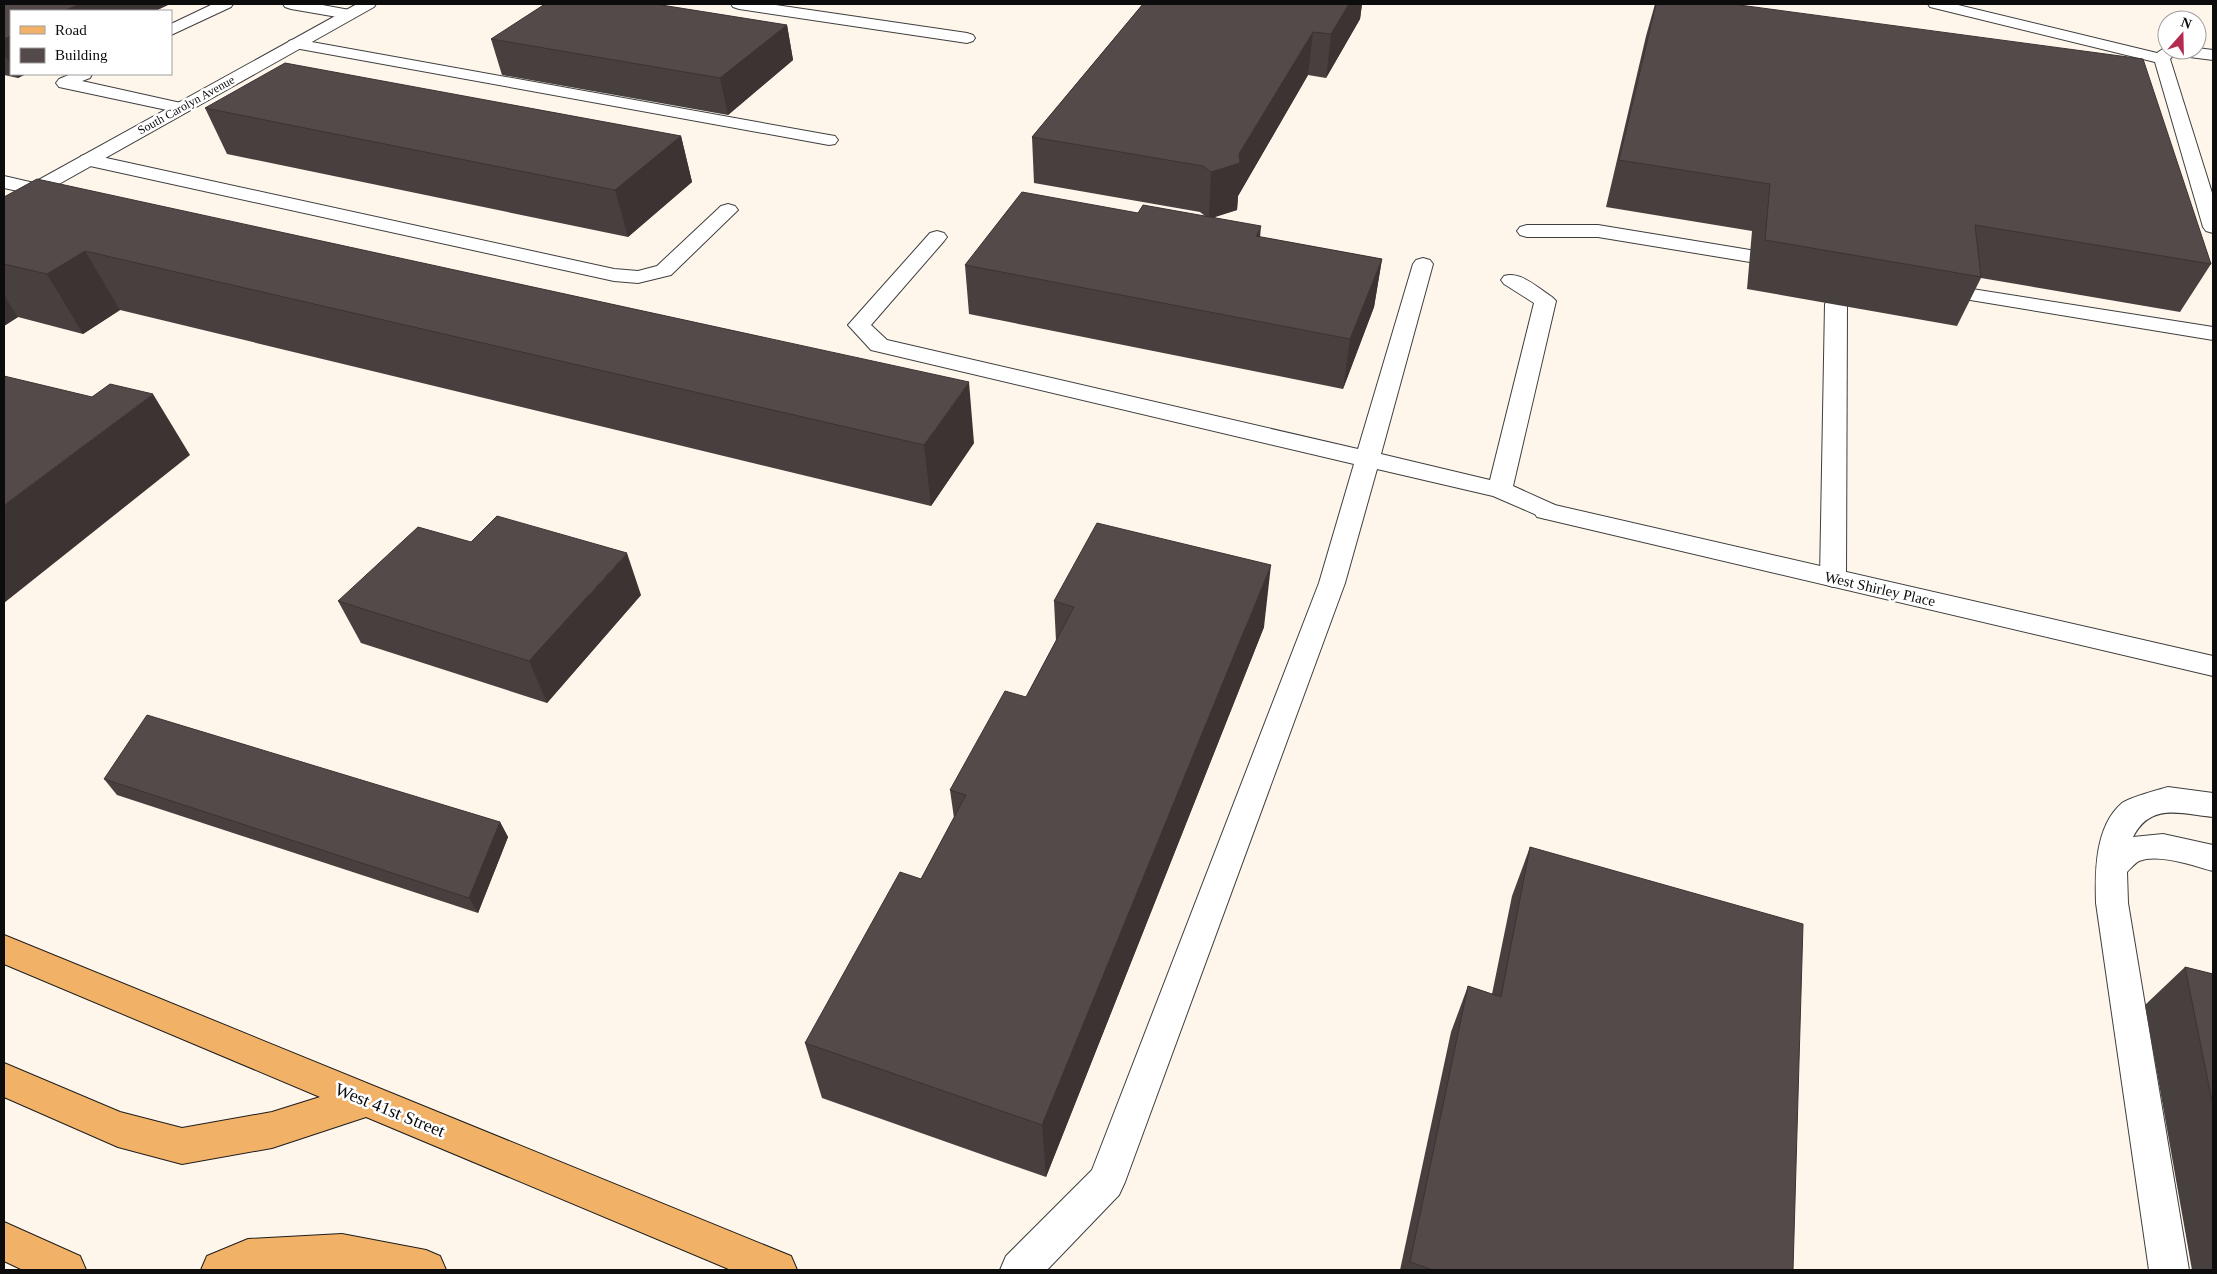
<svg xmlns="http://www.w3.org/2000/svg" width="2217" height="1274" font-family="Georgia,serif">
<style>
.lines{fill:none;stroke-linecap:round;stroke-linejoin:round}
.service-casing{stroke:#3f3f3f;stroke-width:2}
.minor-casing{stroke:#3f3f3f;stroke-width:2}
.primary-casing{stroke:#1d1d1d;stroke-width:2}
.service{fill:#fff;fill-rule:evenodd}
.minor{fill:#fff;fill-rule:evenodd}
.primary{fill:#f1b268;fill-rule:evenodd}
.wall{fill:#48403f}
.shaded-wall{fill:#3b3433}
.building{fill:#544a49;stroke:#3b3433}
.labels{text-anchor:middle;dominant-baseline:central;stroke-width:5;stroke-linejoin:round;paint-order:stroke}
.far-street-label{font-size:12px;fill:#0c0c0c;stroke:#fff}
.street-label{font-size:15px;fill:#0c0c0c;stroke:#fff}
.near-street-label{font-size:18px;fill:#0c0c0c;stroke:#fff}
</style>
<rect width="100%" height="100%" fill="#fef6eb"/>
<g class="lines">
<!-- service casing -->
<g class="service-casing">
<g id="service">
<path d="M213,4H233L231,7L171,35V24Z"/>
<path d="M283,4H317L355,11L357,14L355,17L349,19L291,9L285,7Z"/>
<path d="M731,4H769L967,33L973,35L975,38L973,41L967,43L739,9L733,7Z"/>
<path d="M1928,4H1954L2157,53L2167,46V50H2197V48L2213,50V60L2174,55L2170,59L2213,196V233L2206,231L2203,227L2155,62L1930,7Z"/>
<path d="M295,39L829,135L835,136L838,140L835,144L829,145L289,47L287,44L289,41Z"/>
<path d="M71,74H92L90,78L82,81L181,103L187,104L190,108L187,112L181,113L59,87L56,83L59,79Z"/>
<path d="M88,154L614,269L638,271L657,266L721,206L728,204L735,206L738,210L671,275L638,283L614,281L81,164L79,160L81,156Z"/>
<path d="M4,176L43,185L46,189L43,193L36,195L4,188Z"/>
<path d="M1527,225H1598L1750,250L1757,252L1760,256L1757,260L1750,262L1598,237H1527L1520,235L1517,231L1520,227Z"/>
<path d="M937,231L944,233L947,237L944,241L871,325L887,340L1358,449L1413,264L1416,260L1423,258L1430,260L1433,264L1381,454L1490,480L1534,303L1504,284L1501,280L1504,276C1521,271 1538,288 1552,297L1556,301L1513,486L1555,505L1559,511L1555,517L1546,519L1493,496L1377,469L1345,583L1125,1182L1119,1195L1047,1270H1000L1006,1256L1092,1170L1319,583L1354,464L871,350L848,325L930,233Z"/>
<path d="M1953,286L2213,327V340L1946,296L1943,292L1946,288Z"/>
<path d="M1836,298L1844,299L1847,304L1846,578L1842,584L1833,587L1824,584L1820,578L1825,304L1828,299Z"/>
<path d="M2168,787L2213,793V817C2181,814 2151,802 2133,837L2163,834L2213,845V871C2194,866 2159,853 2139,861C2135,863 2131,868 2127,872L2128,903L2189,1270H2149L2096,903C2095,872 2095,827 2121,804C2127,798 2158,790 2168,787Z"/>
</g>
</g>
<!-- minor casing -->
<g class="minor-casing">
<g id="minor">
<path d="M357,4H376L374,7L11,211L4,213V199Z"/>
<path d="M1546,503L2213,656V676L1537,517L1533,511L1537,505Z"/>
</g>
</g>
<!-- primary casing -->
<g class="primary-casing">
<g id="primary">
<path d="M4,935L791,1256L797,1270H731L366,1117L272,1148L182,1164L118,1147L4,1097V1063L120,1112L182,1128L272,1112L320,1097L4,964Z"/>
<path d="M4,1222L80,1256L86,1270H23L4,1261Z"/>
<path d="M342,1234L426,1250L440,1256L446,1270H201L207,1256L248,1239Z"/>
</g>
</g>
<!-- service -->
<use href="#service" class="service"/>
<!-- minor -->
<use href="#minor" class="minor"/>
<!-- primary -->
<use href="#primary" class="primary"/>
</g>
<!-- wall -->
<g class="wall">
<path d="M4,4H170L155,11H11V74H26L18,78L4,75Z"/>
<path d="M1143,4H1362L1360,19L1326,78L1308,75L1238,196L1237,210L1214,217L1260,237L1382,259L1374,307L1343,389L969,314L965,265L1138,213L1205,216L1200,212L1034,183L1032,137Z"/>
<path d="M1655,4H1732L2211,264L2180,312L1981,278L1957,326L1747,289L1752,231L1606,207L1646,36Z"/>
<path d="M787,25L793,60L728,115L502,75L491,39Z"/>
<path d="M205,108L681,136L692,182L628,237L227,154Z"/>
<path d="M4,197L974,443L931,506L120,310L83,334L18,317L4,326Z"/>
<path d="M641,595L547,703L361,643L338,601Z"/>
<path d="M1054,601L1264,627L1046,1177L822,1098L805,1043L921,879L954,818L950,790L1026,697L1056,641Z"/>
<path d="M104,779L500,822L508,837L478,913L117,795Z"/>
<path d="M1530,847L1793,1270H1400L1451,1032L1468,986L1492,994L1512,896Z"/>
<path d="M2185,967L2213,974V1270H2192L2145,1005Z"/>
</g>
<!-- shaded-wall -->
<g class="shaded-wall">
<path d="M80,4H170L155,11H64Z"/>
<path d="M1349,4H1362L1360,19L1326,78L1331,34Z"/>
<path d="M787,25L793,60L728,115L720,78Z"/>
<path d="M1313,32L1308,75L1238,196L1237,210L1209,219L1211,172Z"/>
<path d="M11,36V66L4,53V39Z"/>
<path d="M16,74H26L18,78Z"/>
<path d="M681,136L692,182L628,237L615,190Z"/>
<path d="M1261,226L1257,274L1256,236Z"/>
<path d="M85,251L120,310L83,334L47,274Z"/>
<path d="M1382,259L1374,307L1343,389L1350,339Z"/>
<path d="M4,295L18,317L4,326Z"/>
<path d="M969,382L974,443L931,506L924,445Z"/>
<path d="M153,394L190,455L4,603V505Z"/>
<path d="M627,553L641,595L547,703L529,661Z"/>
<path d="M1271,565L1264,627L1046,1177L1042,1125Z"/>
<path d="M500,822L508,837L478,913L469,898Z"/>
</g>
<!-- building -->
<g class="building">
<path d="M4,4H80L64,11H11V36L4,39Z"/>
<path d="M545,4H655L787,25L720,78L491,39Z"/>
<path d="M1143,4H1349L1331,34L1313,32L1239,154L1240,163L1211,172L1203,166L1032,137Z"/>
<path d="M1656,4H1732L2143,59L2211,264L1975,225L1981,277L1765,240L1770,184L1619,160Z"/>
<path d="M285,63L681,136L615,190L205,108Z"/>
<path d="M37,179L969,382L924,445L85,251L47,274L4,264V197Z"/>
<path d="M1022,192L1138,213L1143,205L1261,226L1256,236L1382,259L1350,339L965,265Z"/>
<path d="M4,376L92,397L110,384L153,394L4,505Z"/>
<path d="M497,516L627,553L529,661L338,601L418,527L471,542Z"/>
<path d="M1097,523L1271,565L1042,1125L805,1043L900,872L921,879L966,795L950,790L1005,691L1026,697L1074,607L1054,601Z"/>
<path d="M147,715L500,822L469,898L104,779Z"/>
<path d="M1530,847L1803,924L1793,1270H1433L1410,1262L1468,986L1501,997Z"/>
<path d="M2185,967L2213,974V1106Z"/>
</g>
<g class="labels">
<!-- far-street labels -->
<g class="far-street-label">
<text transform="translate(186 105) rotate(-29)">South Carolyn Avenue</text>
</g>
<!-- street labels -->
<g class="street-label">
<text transform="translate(1880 589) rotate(13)">West Shirley Place</text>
</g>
<!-- near-street labels -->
<g class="near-street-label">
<text transform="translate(390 1110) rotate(22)">West 41st Street</text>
</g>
</g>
<!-- border -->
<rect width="2217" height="1274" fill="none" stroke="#0c0c0c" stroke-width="10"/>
<!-- legend -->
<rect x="10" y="10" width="162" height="65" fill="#ffffff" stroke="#9e9e9e"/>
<rect x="20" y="26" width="25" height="8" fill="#f1b268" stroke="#9e9e9e"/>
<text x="55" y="35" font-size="15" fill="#0c0c0c">Road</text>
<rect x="20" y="48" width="25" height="15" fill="#544a49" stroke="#9e9e9e"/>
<text x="55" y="60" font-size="15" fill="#0c0c0c">Building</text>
<!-- north arrow -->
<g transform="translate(2182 35) rotate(20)"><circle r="24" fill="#ffffff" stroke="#9e9e9e"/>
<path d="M0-4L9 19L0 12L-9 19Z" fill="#b42b50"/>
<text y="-8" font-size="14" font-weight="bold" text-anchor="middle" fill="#0c0c0c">N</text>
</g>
</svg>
